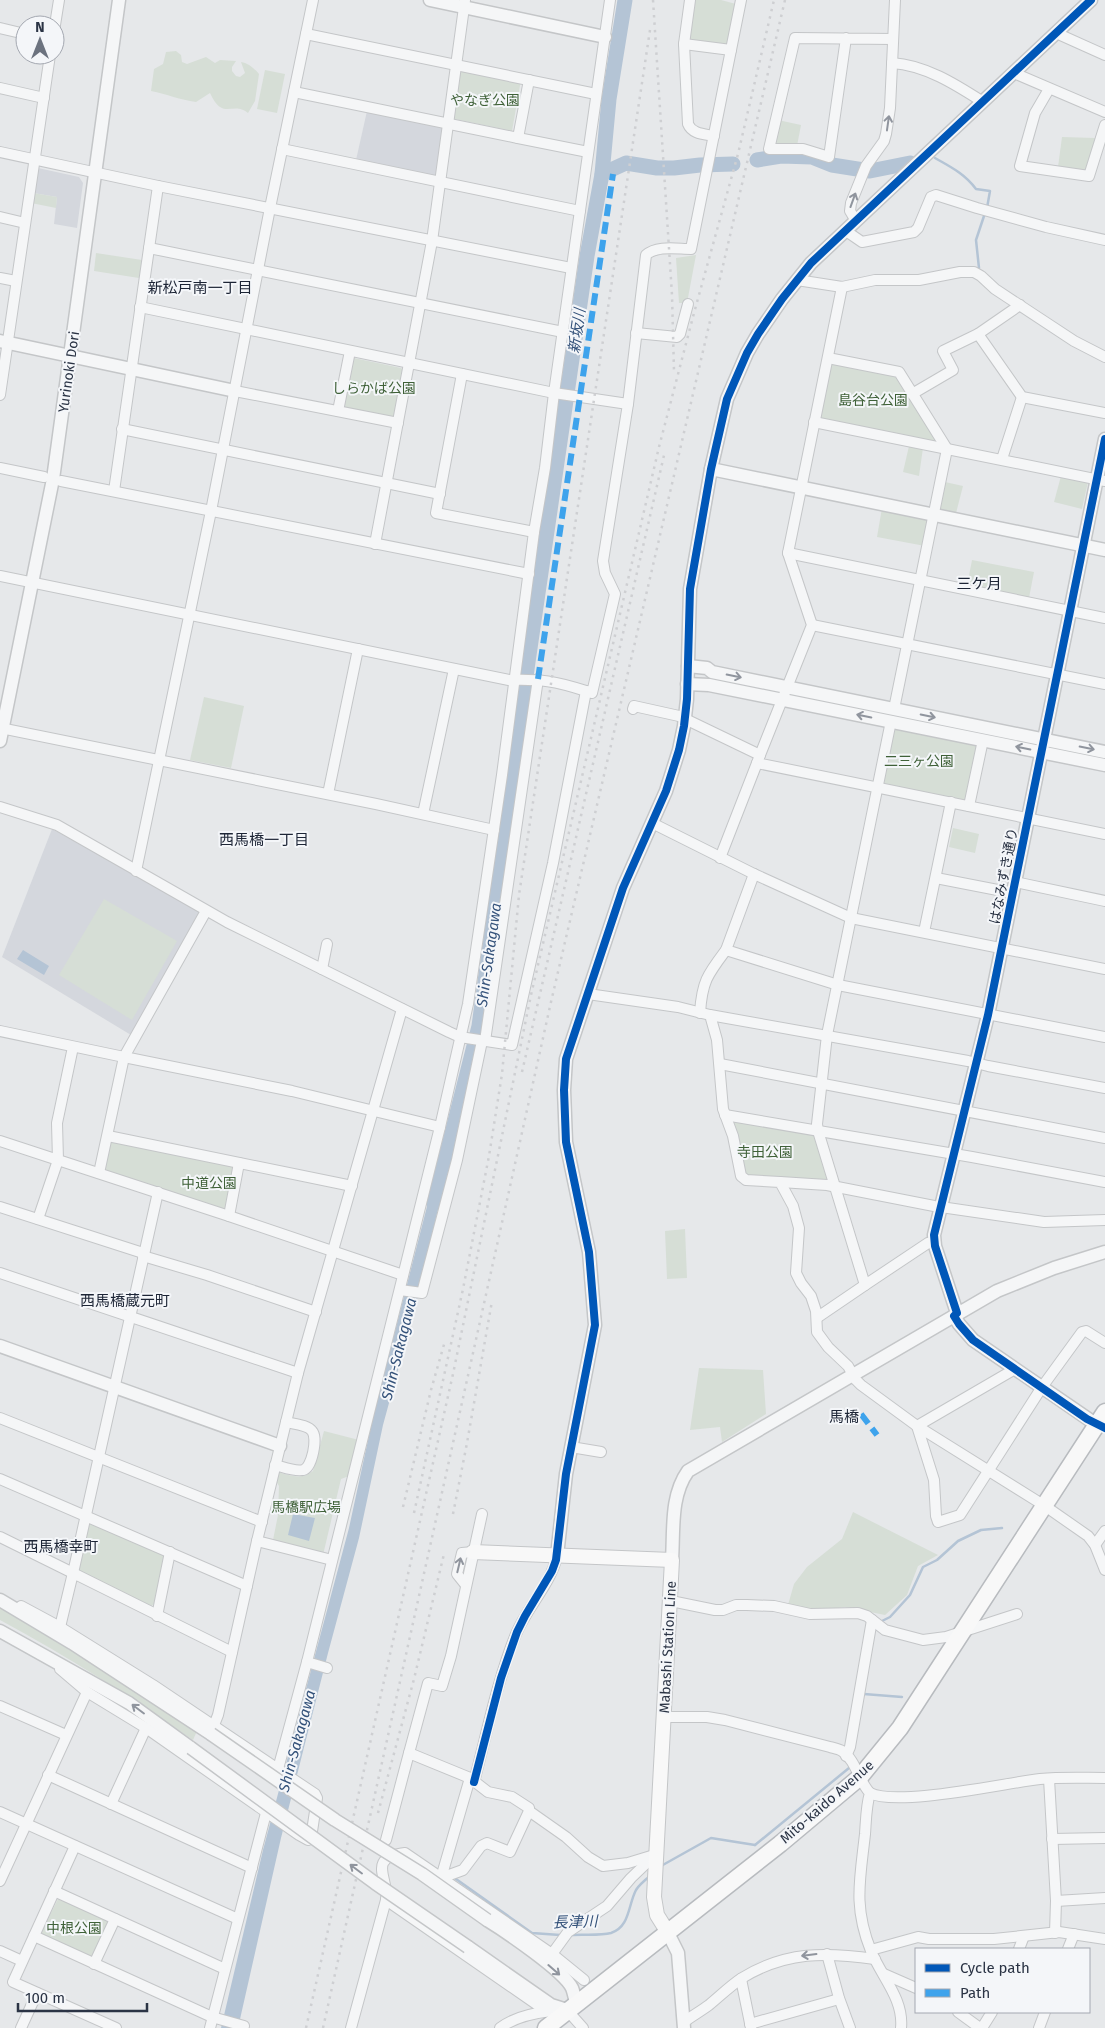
<svg xmlns="http://www.w3.org/2000/svg" width="1105" height="2028" font-family="'Fira Sans','Noto Sans JP',sans-serif">
<style>
.built{fill:#d4d7dd}
.green{fill:#d6ded6}
.water{fill:#b4c4d5}
.lines{fill:none;stroke-linecap:round;stroke-linejoin:round}
.stream{stroke:#b4c4d5;stroke-width:2.5}
.river{stroke:#b4c4d5;stroke-width:15}
.minor-casing{stroke:#c4c6c8;stroke-width:12}
.tertiary-casing{stroke:#c4c6c8;stroke-width:15}
.secondary-casing{stroke:#c4c6c8;stroke-width:16}
.trunk-casing{stroke:#b8bbbf;stroke-width:19}
.minor{stroke:#f5f6f7;stroke-width:10}
.tertiary{stroke:#f5f6f7;stroke-width:12}
.secondary{stroke:#f8f8f8;stroke-width:14}
.trunk{stroke:#f8f8f8;stroke-width:16}
.rail{stroke:#cecfd2;stroke-width:2.5;stroke-dasharray:2.5 5;stroke-linecap:butt}
.tertiary-bridge-casing{stroke:#c4c6c8;stroke-width:15;stroke-linecap:butt}
.tertiary-bridge{stroke:#f5f6f7;stroke-width:12}
.quiet{stroke:#3ea3ec;stroke-width:6;stroke-dasharray:12 6;stroke-linecap:butt}
.cycleway-casing{stroke:#f4f6f9;stroke-width:11}
.cycleway{stroke:#0057b8;stroke-width:8}
.oneway{stroke:#90959e}
.labels{text-anchor:middle;dominant-baseline:central;stroke-width:4;stroke-linejoin:round;paint-order:stroke}
.park-label{font-size:14px;fill:#3f6138;stroke:#f4f6f9}
.street-label{font-size:14px;fill:#2b3445;stroke:#f4f6f9}
.neighbourhood-label{font-size:15px;fill:#1d2536;stroke:#f4f6f9}
.water-label{font-size:15px;font-style:italic;fill:#34527a;stroke:#f4f6f9}
</style>
<rect width="100%" height="100%" fill="#e6e8ea"/>
<!-- built -->
<g class="built">
<path d="M367,111L442,128L444,131L438,174L433,177L356,160Z"/>
<path d="M38,168L79,177L83,183L77,228L54,224L57,197L33,193Z"/>
<path d="M52,829L201,912L131,1035L2,957Z"/>
</g>
<!-- green -->
<g class="green">
<path d="M693,0H721L736,4L728,43L724,46L690,41L689,38Z"/>
<path d="M176,51L181,55L182,62L187,64L206,57L215,63L220,60L236,61L232,67V71L236,76L240,77L245,73L241,62C248,63 255,69 259,74L255,101L248,113C233,100 223,122 210,93L196,102C180,100 167,94 151,91L154,69L163,64L166,52Z"/>
<path d="M265,70L285,74L277,113L257,109Z"/>
<path d="M457,70L521,80L512,131L450,118Z"/>
<path d="M778,120L801,125L797,146H775L773,142Z"/>
<path d="M1062,137L1095,138L1087,168L1084,171L1058,167Z"/>
<path d="M33,193L57,197L56,208L31,203Z"/>
<path d="M96,253L142,260L139,278L94,271Z"/>
<path d="M696,255L687,303H679L676,258Z"/>
<path d="M354,358L401,368L404,371L395,415L392,417L346,408L343,404Z"/>
<path d="M830,361L898,377L941,445L818,417Z"/>
<path d="M909,446L923,448L919,476L903,472Z"/>
<path d="M1061,476L1088,482L1082,509L1054,502Z"/>
<path d="M945,482L963,486L955,517L936,513Z"/>
<path d="M882,508L931,517L925,546L877,537Z"/>
<path d="M541,509L547,510L541,556L535,555Z"/>
<path d="M972,560L1034,572L1029,598L967,586Z"/>
<path d="M204,697L244,706L231,768L190,760Z"/>
<path d="M895,725L978,744L966,802L883,784Z"/>
<path d="M953,828L979,834L975,853L949,847Z"/>
<path d="M104,899L177,941L132,1020L59,975Z"/>
<path d="M733,1120L813,1134L829,1178L825,1182L744,1175Z"/>
<path d="M113,1140L231,1165L234,1171L227,1207L221,1210L106,1171C103,1163 106,1146 113,1140Z"/>
<path d="M685,1229L687,1278L667,1279L665,1231Z"/>
<path d="M699,1368L763,1370L766,1414L722,1442L720,1427L690,1430Z"/>
<path d="M324,1431L359,1440L349,1476L341,1479L323,1555L273,1540L278,1515L279,1486L276,1481L278,1472C291,1476 302,1480 313,1471Z"/>
<path d="M853,1512L938,1555L918,1566L907,1595L885,1615L845,1607L816,1611L788,1605L794,1584L807,1567L842,1539Z"/>
<path d="M89,1523L163,1554L165,1557L155,1603L149,1608L81,1573L77,1568L87,1526Z"/>
<path d="M0,1606L33,1625L197,1731L193,1740C130,1696 67,1656 0,1620Z"/>
<path d="M58,1899L107,1920V1924L95,1954L89,1957L42,1936L41,1933Z"/>
</g>
<!-- water -->
<g class="water">
<path d="M23,950L49,966L44,975L17,959Z"/>
<path d="M433,1183L443,1188L416,1304L383,1425L359,1538L328,1653L281,1838L238,2028H221L263,1850L349,1528L373,1417Z"/>
<path d="M293,1514L315,1518L309,1541L288,1535Z"/>
</g>
<g class="lines">
<!-- stream -->
<g class="stream">
<path d="M935,158C951,167 965,174 976,189L990,191L987,208"/>
<path d="M979,268L976,240L985,213"/>
<path d="M880,1622L890,1617L910,1595L923,1567L937,1560L958,1541L981,1530L1002,1528"/>
<path d="M864,1694L902,1697"/>
<path d="M755,1845L849,1768L850,1765"/>
<path d="M661,1866L711,1838L755,1845"/>
<path d="M456,1879L532,1933L560,1935"/>
<path d="M571,1935C583,1934 599,1936 611,1933C630,1927 628,1905 636,1890C639,1885 645,1880 650,1876"/>
</g>
<!-- river -->
<g class="river">
<path d="M757,160L781,156L812,157L832,165L870,171L910,163"/>
<path d="M602,174L626,163L657,168H674L700,165L733,164"/>
<path d="M434,1204L479,1026L528,662L587,256L602,174L609,99L625,0"/>
</g>
<!-- minor casing -->
<g class="minor-casing">
<g id="minor">
<path d="M690,0L684,44L688,124C692,134 704,134 714,136"/>
<path d="M55,25L59,0"/>
<path d="M0,28L25,34"/>
<path d="M1056,33L1105,55"/>
<path d="M306,34L596,94"/>
<path d="M846,38L829,157L803,149H769L795,38L893,39"/>
<path d="M684,44L731,50"/>
<path d="M892,63C925,65 955,84 983,102"/>
<path d="M1014,73L1105,112"/>
<path d="M0,88L44,98"/>
<path d="M1049,89L1035,113L1020,166L1089,176L1105,125"/>
<path d="M294,92L518,138L529,80"/>
<path d="M518,138L588,152"/>
<path d="M282,149L580,211"/>
<path d="M0,152L158,186L571,268"/>
<path d="M0,217L25,223"/>
<path d="M856,221L850,211L851,203L866,166L884,141L886,134L890,108L895,0"/>
<path d="M846,231L862,242L914,232L918,228L931,197L936,195L977,208L1046,227L1105,240"/>
<path d="M149,248L563,332"/>
<path d="M0,278L16,281"/>
<path d="M797,280L842,287L875,280H919L960,272H974L981,276L995,289L1074,341L1105,357"/>
<path d="M1020,305L978,334L1022,397L1105,413"/>
<path d="M140,307L554,393L628,404"/>
<path d="M636,333L677,337L680,334L688,304"/>
<path d="M828,358L899,372L947,449L894,709"/>
<path d="M462,374L436,513L534,532"/>
<path d="M235,391L398,423"/>
<path d="M912,394L953,370L943,351L978,334"/>
<path d="M0,395L50,55"/>
<path d="M338,411L350,351"/>
<path d="M814,422L1105,481"/>
<path d="M122,429L440,494"/>
<path d="M1002,459L1022,397"/>
<path d="M0,468L44,477"/>
<path d="M61,481L529,574"/>
<path d="M114,491L158,186"/>
<path d="M375,544L432,241L465,0"/>
<path d="M788,553L1105,618"/>
<path d="M0,576L509,680C541,679 555,681 586,691"/>
<path d="M812,625L1105,684"/>
<path d="M633,709L634,706L679,716L760,755L757,763L1105,834"/>
<path d="M891,721L827,1035L817,1124L818,1131L865,1285L928,1243L934,1242"/>
<path d="M0,728L376,804L494,830"/>
<path d="M760,755L812,625L788,553L842,287"/>
<path d="M328,794L358,649"/>
<path d="M969,806L983,740"/>
<path d="M0,807L57,825L227,922L449,1032L460,1037L512,1045L553,863L586,691L592,693L615,594L605,573L603,561L628,404L646,255C657,245 677,249 691,249L741,0"/>
<path d="M423,814L454,669"/>
<path d="M652,823L754,874L851,918L1105,969"/>
<path d="M720,858L757,763"/>
<path d="M136,871L211,511L270,208L313,0"/>
<path d="M754,874L726,950L838,985L1105,1037"/>
<path d="M936,878L1013,893"/>
<path d="M1015,882L1105,901"/>
<path d="M206,911L124,1057L292,1091L440,1127"/>
<path d="M924,932L951,802"/>
<path d="M322,969L327,944"/>
<path d="M588,994L678,1007L710,1015L717,1040L723,1109L733,1136L741,1176L746,1180L780,1182L793,1206L799,1228L796,1273L801,1283L811,1296L816,1311L817,1332L828,1347L848,1366L855,1379L861,1385L917,1426L1045,1506L1088,1536L1095,1545L1105,1570"/>
<path d="M700,1013C702,981 708,974 726,950"/>
<path d="M710,1015L968,1061L988,1066L1105,1088"/>
<path d="M0,1031L124,1057L99,1173"/>
<path d="M485,1041L538,679"/>
<path d="M73,1047L57,1123L58,1160L229,1216L239,1163"/>
<path d="M720,1064L1105,1138"/>
<path d="M725,1115L972,1157L1105,1182"/>
<path d="M108,1136L352,1186"/>
<path d="M0,1141L58,1160L38,1219"/>
<path d="M780,1182L827,1185L934,1206L1044,1222L1105,1220"/>
<path d="M0,1207L143,1253"/>
<path d="M229,1216L403,1275"/>
<path d="M143,1256L207,1275L316,1312"/>
<path d="M0,1273L298,1373"/>
<path d="M400,1290L422,1293L457,1160L482,1041"/>
<path d="M818,1317L865,1285"/>
<path d="M1015,1369L917,1426L934,1480L936,1516L938,1522L960,1515L1042,1387L1082,1332L1086,1331L1105,1343"/>
<path d="M0,1418L262,1522"/>
<path d="M571,1447L601,1452"/>
<path d="M275,1465C283,1467 295,1472 303,1470C312,1468 318,1438 312,1431C308,1425 294,1424 286,1422"/>
<path d="M0,1479L247,1586"/>
<path d="M0,1537L73,1573L158,1192"/>
<path d="M257,1541L332,1560"/>
<path d="M1095,1545L1105,1531"/>
<path d="M465,1584L457,1574L462,1553L473,1552"/>
<path d="M671,1601L715,1610H723L736,1605H747L774,1606L810,1614L858,1613L867,1616L885,1630L923,1640L946,1637L1017,1614"/>
<path d="M21,1606L60,1627L153,1685L315,1794L317,1798L311,1838L308,1840L299,1835L146,1728L87,1692L60,1669"/>
<path d="M157,1616L170,1552"/>
<path d="M60,1627L73,1573L232,1652"/>
<path d="M307,1662L327,1668"/>
<path d="M0,1706L66,1735"/>
<path d="M664,1717H707L725,1720L830,1747C833,1748 839,1749 842,1751C856,1760 859,1782 870,1793C866,1806 866,1821 865,1834C860,1880 853,1906 871,1951C881,1976 904,1999 901,2028"/>
<path d="M214,1725L218,1715L257,1541L298,1373L402,1009"/>
<path d="M409,1753L428,1683L442,1686L451,1656L482,1514"/>
<path d="M846,1756L850,1747L872,1620"/>
<path d="M278,1769L307,1662L440,1127L468,1004L502,775L534,532L545,468L554,393L610,0"/>
<path d="M48,1775L252,1868"/>
<path d="M470,1778L441,1878L463,1870L481,1846L487,1843L510,1852L529,1811L566,1837L588,1857L603,1866L628,1863L651,1856"/>
<path d="M1049,1779L1056,1901L1055,1933"/>
<path d="M474,1782C487,1733 497,1681 516,1634C527,1607 551,1584 557,1556"/>
<path d="M870,1793C897,1807 1005,1783 1040,1779C1062,1777 1083,1778 1105,1778"/>
<path d="M111,1804L146,1728"/>
<path d="M0,1812L238,1919"/>
<path d="M1052,1839L1105,1838"/>
<path d="M386,1840L409,1753L470,1778L488,1792L512,1797L529,1808"/>
<path d="M75,1846L13,1982L116,2028"/>
<path d="M0,1881L87,1692"/>
<path d="M54,1891L225,1969"/>
<path d="M386,1900L539,2006L556,2009"/>
<path d="M1056,1901L1105,1898"/>
<path d="M34,1936L212,2017L244,2026"/>
<path d="M1019,1949L1024,1936"/>
<path d="M1068,1949L1074,1934"/>
<path d="M871,1950L918,1937L929,1939H994L1059,1932L1105,1939"/>
<path d="M0,1951L22,1961"/>
<path d="M552,1954L584,1980"/>
<path d="M827,1954L839,1998L850,2028"/>
<path d="M94,1964L115,1919"/>
<path d="M884,1974L916,1988"/>
<path d="M741,1979L751,2028"/>
<path d="M567,2010L583,2028"/>
<path d="M958,2012L980,2028"/>
<path d="M684,2022C692,2016 701,2011 709,2005C720,1996 730,1986 742,1978C786,1951 826,1952 875,1959"/>
<path d="M750,2024L839,1999"/>
<path d="M21,2028L37,1993"/>
<path d="M210,2028L266,1813"/>
<path d="M351,2028L386,1900C389,1877 366,1858 405,1853L552,1954L568,1932L607,1906L631,1878L655,1855"/>
<path d="M500,2028C514,2017 534,2013 551,2011"/>
<path d="M982,2028L992,2012"/>
<path d="M1039,2028L1045,2012"/>
</g>
</g>
<!-- tertiary casing -->
<g class="tertiary-casing">
<g id="tertiary">
<path d="M430,0L605,37"/>
<path d="M0,341L235,391"/>
<path d="M711,469L1105,550"/>
<path d="M688,666L707,668L712,672L1105,752"/>
<path d="M687,684L709,685L1105,765"/>
<path d="M0,741L53,479L119,0"/>
<path d="M0,1346L280,1446"/>
<path d="M1097,1425L973,1340L959,1324L954,1316L957,1313L935,1246L934,1235L988,1015L1105,439"/>
<path d="M557,1556L566,1474L595,1325L589,1252L566,1142L564,1090L566,1059L623,888L666,791L679,750L684,726L687,699L690,589L711,469L727,399L747,353L758,334L782,299L811,263L1091,0"/>
<path d="M672,1560C674,1530 670,1496 688,1471L997,1291L1054,1268L1105,1252"/>
<path d="M0,1600L72,1643L211,1734"/>
<path d="M0,1631L129,1703L191,1748"/>
<path d="M487,1920C505,1931 564,1971 572,1988C574,1993 575,1999 576,2003"/>
<path d="M667,1931L678,1953L684,2028"/>
<path d="M468,1947L551,2005L567,2010"/>
</g>
</g>
<!-- secondary casing -->
<g class="secondary-casing">
<path id="secondary" d="M473,1552L672,1560L654,1897L657,1915L667,1931"/>
</g>
<!-- trunk casing -->
<g class="trunk-casing">
<path id="trunk" d="M546,2028L780,1844L860,1777L900,1728L1105,1412"/>
</g>
<!-- minor -->
<use href="#minor" class="minor"/>
<!-- tertiary -->
<use href="#tertiary" class="tertiary"/>
<!-- secondary -->
<use href="#secondary" class="secondary"/>
<!-- trunk -->
<use href="#trunk" class="trunk"/>
<!-- rail -->
<g class="rail">
<path d="M653,0L672,295L674,371"/>
<path d="M522,1072L665,451"/>
<path d="M403,1507L431,1390L445,1341"/>
<path d="M414,1513L463,1289L489,1156L502,1074L519,895L650,30"/>
<path d="M453,1514L467,1443L492,1301"/>
<path d="M378,1813L414,1679L444,1554"/>
<path d="M306,2028L453,1374L531,995L659,447L694,313L738,154L774,0"/>
<path d="M323,2028L551,1002L785,0"/>
</g>
<!-- tertiary-bridge casing -->
<g class="tertiary-bridge-casing">
<g id="tertiary-bridge">
<path d="M211,1734L335,1820L422,1874L487,1920"/>
<path d="M191,1748L375,1883L468,1947"/>
</g>
</g>
<!-- tertiary-bridge -->
<use href="#tertiary-bridge" class="tertiary-bridge"/>
<!-- quiet -->
<g class="quiet">
<path d="M538,679L613,174"/>
<path d="M861,1414L877,1435"/>
</g>
<!-- cycleway casing -->
<g class="cycleway-casing">
<g id="cycleway">
<path d="M1105,439L988,1015L934,1235L935,1246L957,1313L954,1316L959,1324L973,1340L1087,1419L1105,1428"/>
<path d="M474,1782L501,1678L517,1632L525,1616L552,1571L556,1560L566,1474L595,1325L589,1252L566,1142L564,1090L566,1059L623,888L666,791L679,750L684,726L687,699L690,589L711,469L727,399L747,353L758,334L782,299L811,263L1091,0"/>
</g>
</g>
<!-- cycleway -->
<use href="#cycleway" class="cycleway"/>
</g>
<!-- one-way arrows -->
<defs><path id="oneway-shaft" d="M-6 0H5M1.5-3L5.5 0L1.5 3" fill="none" stroke-width="1.6" stroke-linecap="round" stroke-linejoin="round" transform="scale(1.25)"/></defs>
<g class="oneway">
<use href="#oneway-shaft" transform="translate(888 123) rotate(-82)"/>
<use href="#oneway-shaft" transform="translate(853 200) rotate(-70)"/>
<use href="#oneway-shaft" transform="translate(734 676) rotate(11)"/>
<use href="#oneway-shaft" transform="translate(864 716) rotate(-168)"/>
<use href="#oneway-shaft" transform="translate(928 716) rotate(12)"/>
<use href="#oneway-shaft" transform="translate(1023 748) rotate(-168)"/>
<use href="#oneway-shaft" transform="translate(1087 748) rotate(11)"/>
<use href="#oneway-shaft" transform="translate(459 1565) rotate(-77)"/>
<use href="#oneway-shaft" transform="translate(138 1709) rotate(-143)"/>
<use href="#oneway-shaft" transform="translate(356 1869) rotate(-143)"/>
<use href="#oneway-shaft" transform="translate(809 1955) rotate(173)"/>
<use href="#oneway-shaft" transform="translate(554 1970) rotate(41)"/>
</g>
<g class="labels">
<!-- park labels -->
<g class="park-label">
<text x="485" y="100">やなぎ公園</text>
<text x="374" y="388">しらかば公園</text>
<text x="873" y="400">島谷台公園</text>
<text x="919" y="761">二三ヶ公園</text>
<text x="765" y="1152">寺田公園</text>
<text x="209" y="1183">中道公園</text>
<text x="306" y="1507">馬橋駅広場</text>
<text x="74" y="1928">中根公園</text>
</g>
<!-- street labels -->
<g class="street-label">
<text transform="translate(69 372) rotate(-82)">Yurinoki Dori</text>
<text transform="translate(1004 876) rotate(-79)">はなみずき通り</text>
<text transform="translate(668 1647) rotate(-87)">Mabashi Station Line</text>
<text transform="translate(827 1802) rotate(-41)">Mito-kaido Avenue</text>
</g>
<!-- neighbourhood labels -->
<g class="neighbourhood-label">
<text x="200" y="288">新松戸南一丁目</text>
<text x="979" y="584">三ケ月</text>
<text x="264" y="840">西馬橋一丁目</text>
<text x="125" y="1301">西馬橋蔵元町</text>
<text x="844" y="1417">馬橋</text>
<text x="61" y="1547">西馬橋幸町</text>
</g>
<!-- water labels -->
<g class="water-label">
<text transform="translate(577 331) rotate(-82)">新坂川</text>
<text transform="translate(489 955) rotate(-82)">Shin-Sakagawa</text>
<text transform="translate(399 1349) rotate(-76)">Shin-Sakagawa</text>
<text transform="translate(297 1741) rotate(-75)">Shin-Sakagawa</text>
<text transform="translate(575 1922) rotate(-2)">長津川</text>
</g>
</g>
<!-- legend -->
<rect x="915" y="1948" width="175" height="65" fill="#f4f6f9" stroke="#a4a8b1"/>
<rect x="925" y="1964" width="25" height="8" fill="#0057b8" stroke="#a4a8b1"/>
<text x="960" y="1973" font-size="15" fill="#2b3445">Cycle path</text>
<rect x="925" y="1989" width="25" height="8" fill="#3ea3ec" stroke="#a4a8b1"/>
<text x="960" y="1998" font-size="15" fill="#2b3445">Path</text>
<!-- north arrow -->
<g transform="translate(40 40)"><circle r="24" fill="#f4f6f9" stroke="#a4a8b1"/>
<path d="M0-4L9 19L0 12L-9 19Z" fill="#6c737f"/>
<text y="-8" font-size="14" font-weight="bold" text-anchor="middle" fill="#2b3445">N</text>
</g>
<!-- scale -->
<path d="M18 2003v8h129v-8" fill="none" stroke="#2b3445" stroke-width="2.5"/>
<text x="25" y="2003" font-size="15" fill="#2b3445" stroke="#f4f6f9" stroke-width="4" paint-order="stroke">100 m</text>
</svg>
